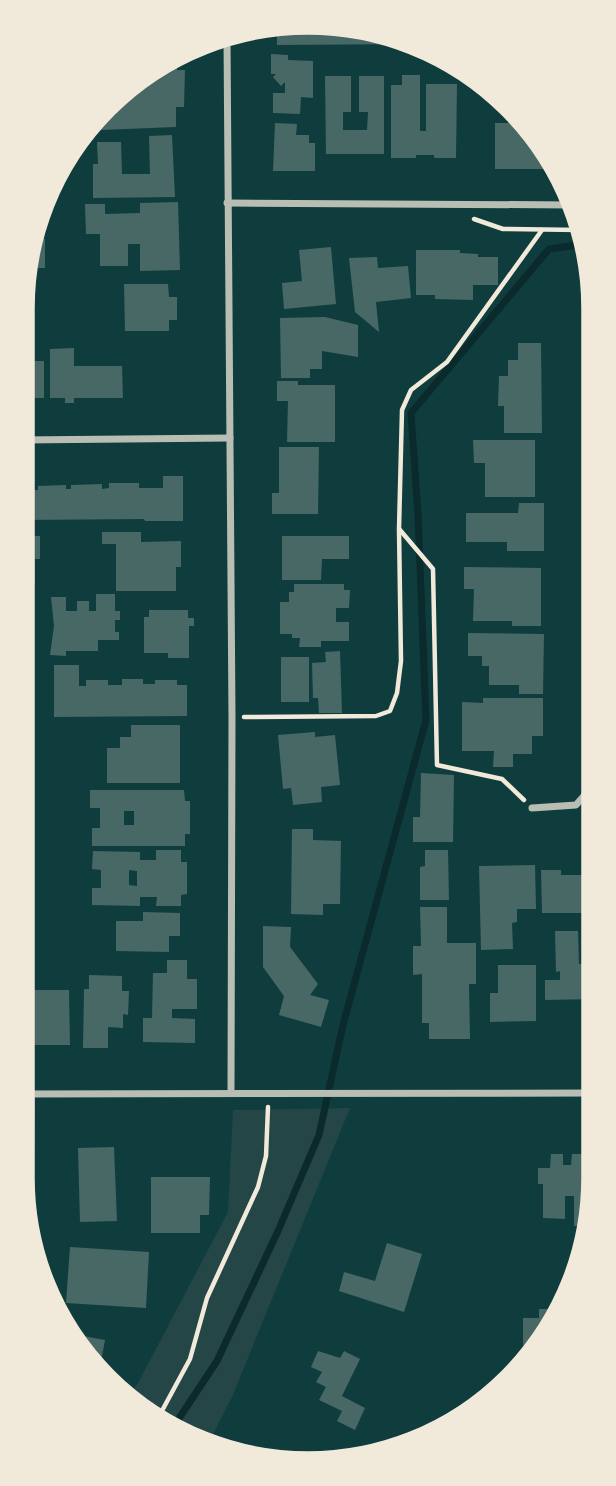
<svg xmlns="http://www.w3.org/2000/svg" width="616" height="1486" font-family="'Nunito Sans',sans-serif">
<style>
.green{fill:#244646}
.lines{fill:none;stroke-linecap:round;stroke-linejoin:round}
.stream{stroke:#0a2a2b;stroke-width:7}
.building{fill:#486865;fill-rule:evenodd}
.path{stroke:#f1e9da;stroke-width:4.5}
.minor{stroke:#b8beb3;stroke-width:7}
.rim{fill:none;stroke:#f1e9da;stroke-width:3.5}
</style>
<rect width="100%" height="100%" fill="#0f3d3e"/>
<!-- green -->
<path class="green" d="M350,1108L232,1397L209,1442L165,1427L128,1396L138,1383L228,1212L233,1110Z"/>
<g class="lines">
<!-- stream -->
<path class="stream" d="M172,1429L217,1361L278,1231L319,1135L343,1025L426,720L418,514L411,413L549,249L585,244"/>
</g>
<!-- building -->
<g class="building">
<path d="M289,22L400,36L416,44L277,45V25Z"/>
<path d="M271,54L288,55V60L313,61V98L301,97L300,114L273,113V93H285V82L281,86L273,77L276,74H271Z"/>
<path d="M165,63H177V70H185L184,107H176V127L100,130V113L143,80H152V73Z"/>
<path d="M402,75H420V131H426V84H457L456,158H434V155H416V158H391V85H402Z"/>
<path d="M325,76H351V112H343V130H367L368,112H359V76H384V154H326Z"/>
<path d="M275,123L297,124L296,135H309V143H315V171H273Z"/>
<path d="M495,123H527L549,156H543V169H495Z"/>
<path d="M172,135L175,197L93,198V164H98L97,142H121L122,174H150L149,136Z"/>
<path d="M178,202L180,270L140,271V244H128V266H100V234H86L85,204H105V214L140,213V203Z"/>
<path d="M32,239H45V268H28Z"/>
<path d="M331,247L336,304L284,309L282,283L302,281L299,250Z"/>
<path d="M416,250H460V253L478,254V257H498V285H473V300L435,299V295H416Z"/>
<path d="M377,257L378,268L408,266L411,298L376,302L379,332L355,312L349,258Z"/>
<path d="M124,284H168L169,297H177V320H169V331H125Z"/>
<path d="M325,317L358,325V357L322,351V369H310V378H281L280,318Z"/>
<path d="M518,343H541L542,433H504V406H498L499,376H508V360H518Z"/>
<path d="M74,348V366H122L123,398H74V403H65V398H50V349Z"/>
<path d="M21,351H26V361H44V398H21Z"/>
<path d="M277,381H298V385H335V442H287L288,401H277Z"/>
<path d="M473,440H535V497H485V463H474Z"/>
<path d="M279,447H319L318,514H272V493H279Z"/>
<path d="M163,476H183V521H145L144,519L21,520V486H30V490H38V486L66,485V489H71V485L102,484V489L109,488V483H139V488H163Z"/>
<path d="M519,503H544V551H507V542H466V513H518Z"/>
<path d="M102,532H141V542L181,541V567H176V591H116V544H102Z"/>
<path d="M21,536H40V559H35V585H21Z"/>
<path d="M282,536H349V559H322L321,580H282Z"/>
<path d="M464,567L541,568V626H512V621H473L474,589H464Z"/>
<path d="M294,584H344V590H350L349,608H336V622H349V641H321V647H299L300,638H292V634H280V602H289V592H294Z"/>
<path d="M96,594H115V611H120V620H115V632H119V640H98V651H66V656L50,655L54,626L51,597H66V611H77V601H89V611H96Z"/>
<path d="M149,610H188V618H194V626H189V658H168V653H144V617H149Z"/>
<path d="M468,633L544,634L543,694H519V685H489V666H482V656H468Z"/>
<path d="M340,651L342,713H319L318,698H313L312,663L326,662L325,652Z"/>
<rect x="281" y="657" width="28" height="45"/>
<path d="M54,665H79V686H86V680H108V685H122V679H143V684H155V680H177V685H187V716L54,717Z"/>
<path d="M483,698H543V736H532V754H513V767H493L494,751H462V702L483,703Z"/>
<path d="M131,725H180V783H107V748H120V737H131Z"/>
<path d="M315,732V737L335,735L340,785L321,787L322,802L293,805L291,788L283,789L278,735Z"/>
<path d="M421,773L454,775L453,842H413V817H420Z"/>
<path d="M90,790H184L185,801H190V834H185V846H92V828H100V808H90ZM124,811H134V825H124Z"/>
<path d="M292,829H313V840L341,841L340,904H323V915L291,914Z"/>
<path d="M156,850H181V862H187V894L181,895V906H156L157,897H140V906L92,905V888H101V870L92,869L93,851L140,852V860H156ZM129,870L137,871V886L129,885Z"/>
<path d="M425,850H448L449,900H420V867L425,866Z"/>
<path d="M535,865L536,909H517V922L512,923L513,949L481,950L479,866Z"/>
<path d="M541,870H561V875H589V884H594V913H542Z"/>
<path d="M420,907H447V943H476V984H469L470,1039H429V1023H422V974L413,975V946H421Z"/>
<path d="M143,912L180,913V936H169V952L116,951V921H143Z"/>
<path d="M263,926L291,927L290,947L318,984L310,995L329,1000L321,1027L279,1015L284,996L263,967Z"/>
<path d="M555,931H578L579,964L594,963L595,999L545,1000V980H560V971L556,972Z"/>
<path d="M167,960H187V979H197V1009H172V1018L195,1019V1043L143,1042V1018H152L153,973H167Z"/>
<path d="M498,965H536V1021L490,1022V993H498Z"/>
<path d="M89,975L122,976V991H129L128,1015L123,1014V1028L108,1027V1048H83L84,989H89Z"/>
<path d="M33,990H69L70,1045H33Z"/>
<path d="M114,1147L117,1221L80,1222L78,1148Z"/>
<path d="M551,1154H563V1165H571L572,1154H591L590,1207L587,1226H574V1196H565V1219L543,1218V1184H538V1168H550Z"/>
<path d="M151,1177H210L209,1215H200V1233H151Z"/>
<path d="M387,1243L422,1254L404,1312L339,1291L344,1272L375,1281Z"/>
<path d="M70,1247L149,1252L146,1308L66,1303Z"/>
<path d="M539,1309H556V1314L535,1353L523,1364V1318H539Z"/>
<path d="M73,1334L105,1340L99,1372L92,1367Z"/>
<path d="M318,1351L340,1358L344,1351L360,1359L342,1396L365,1408L355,1430L337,1421L342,1411L319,1400L326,1387L316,1382L322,1372L311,1367Z"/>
</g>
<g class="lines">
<!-- path -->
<g class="path">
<path d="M474,219L503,229L580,230"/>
<path d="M400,530L433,569L437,765L502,779L524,800"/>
<path d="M244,717L376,716L390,711L397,693L401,661L399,529L402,410L411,390L447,362L542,230"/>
<path d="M157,1420L190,1359L207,1298L258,1187L266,1156L268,1107"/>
</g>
<!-- minor -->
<g class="minor">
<path d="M227,38L232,717L231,1093"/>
<path d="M227,203L573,205"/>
<path d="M586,247L594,732"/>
<path d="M21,440L230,438"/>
<path d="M532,808L576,805L590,789L594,755"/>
<path d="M21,1094L595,1093"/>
<path d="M30,1233L31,1094"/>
<path d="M438,1432L453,1426"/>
</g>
</g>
<!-- crop -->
<path d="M0 0H616V1486H0ZM308 33H308A275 275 0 0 1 583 308V1178A275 275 0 0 1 308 1453H308A275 275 0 0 1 33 1178V308A275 275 0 0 1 308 33Z" fill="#f1e9da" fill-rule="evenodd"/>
<path class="rim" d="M308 33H308A275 275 0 0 1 583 308V1178A275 275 0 0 1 308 1453H308A275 275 0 0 1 33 1178V308A275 275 0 0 1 308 33Z"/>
</svg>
